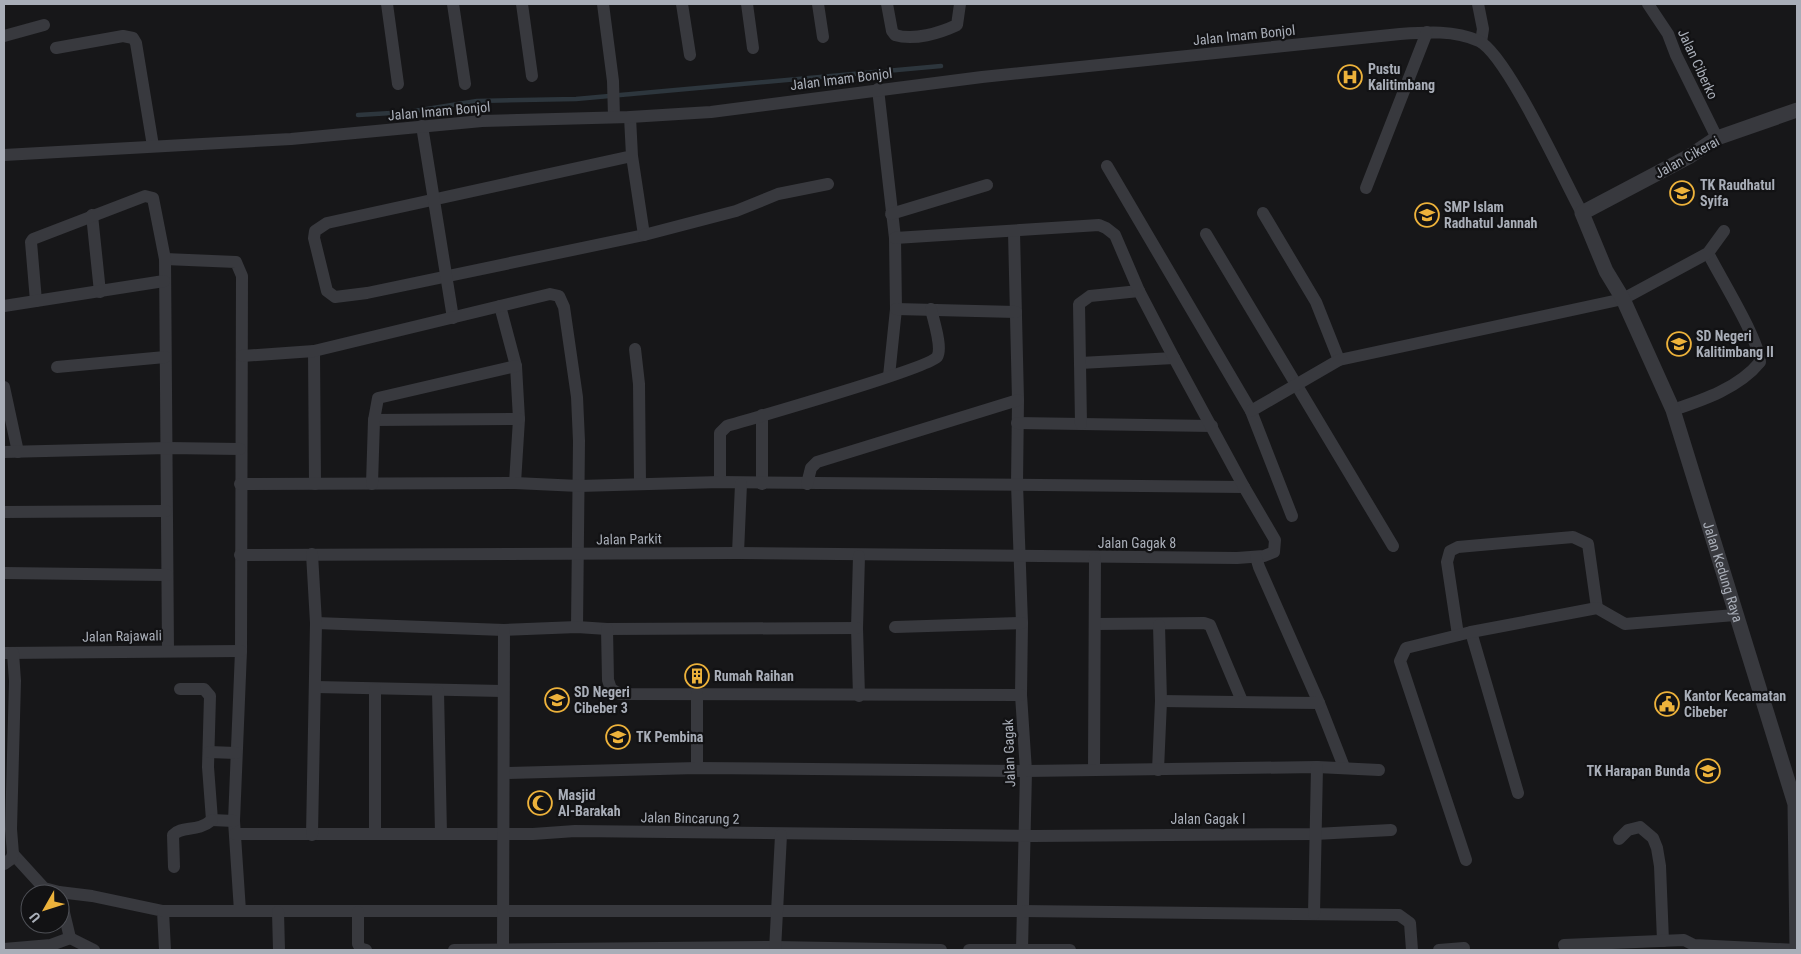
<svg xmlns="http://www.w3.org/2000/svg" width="1801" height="954" font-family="'Roboto Condensed',sans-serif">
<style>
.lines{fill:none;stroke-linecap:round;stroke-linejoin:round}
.stream{stroke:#2d363d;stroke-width:4.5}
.minor{stroke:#38393e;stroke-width:12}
.tertiary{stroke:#38393e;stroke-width:15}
.labels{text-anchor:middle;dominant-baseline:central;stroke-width:4.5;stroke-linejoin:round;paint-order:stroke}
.street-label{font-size:14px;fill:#a9aeb8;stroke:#121214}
.poi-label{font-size:14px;font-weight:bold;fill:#a9aeb8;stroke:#121214;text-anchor:start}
</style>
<rect width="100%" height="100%" fill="#171719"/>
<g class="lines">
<!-- stream -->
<path class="stream" d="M358,115L408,112L477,101L576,99L941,66"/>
<!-- minor -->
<g class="minor">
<path d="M387,4L398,84"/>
<path d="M453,4L465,84"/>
<path d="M522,4L532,76"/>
<path d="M603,4L613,81L614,117"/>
<path d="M682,4L690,55"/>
<path d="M747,4L753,48"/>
<path d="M818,4L823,37"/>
<path d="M887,4L892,31L895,35C914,41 940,33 957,25L960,4"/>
<path d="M1478,4L1483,29L1481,42"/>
<path d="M1648,4L1668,34L1676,55L1717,138"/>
<path d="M4,36L44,25"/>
<path d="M56,48L123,36L133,38L136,43L153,146"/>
<path d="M878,89L895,238L896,309L889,376"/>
<path d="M630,117L632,156L644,235L367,293L335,297L327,291L314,238L315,231L327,223L632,156"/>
<path d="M422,126L453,318"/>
<path d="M4,155L291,139L482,121L630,117L711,112L982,77L1400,34C1427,32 1454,30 1479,41C1507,55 1564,180 1582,213"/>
<path d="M1107,166L1251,411L1292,516"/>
<path d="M1366,188L1427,32"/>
<path d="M1263,213L1316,302L1339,360"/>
<path d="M891,214L987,185"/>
<path d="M92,215L100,292"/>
<path d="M1014,232L1018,400L1017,484L1022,623L1021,695L1026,771L1022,950"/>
<path d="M1206,234L1393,546"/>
<path d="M644,235L736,211L778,194L828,184"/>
<path d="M165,259L236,262L242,276L241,651L234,821L240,911"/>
<path d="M36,301L31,242L33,239L145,196L153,198L165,259L168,650"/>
<path d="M4,306L164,281"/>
<path d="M500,306L516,366L519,419L515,483"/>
<path d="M896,309L1016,312"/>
<path d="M635,349L639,384L640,483"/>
<path d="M314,351L315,484"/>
<path d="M242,356L314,351L550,294L559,296L564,307L577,397L579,441L577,627"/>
<path d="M1080,363L1174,358"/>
<path d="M57,367L165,357"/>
<path d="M4,387L18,452"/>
<path d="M1673,410C1703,400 1739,388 1760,362C1759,339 1720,277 1708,253"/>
<path d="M1251,411L1339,360L1623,299L1708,253L1724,231"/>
<path d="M762,415V484"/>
<path d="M374,420L519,419"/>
<path d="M1017,423L1212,426"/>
<path d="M1081,424L1079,304L1090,296L1139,291"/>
<path d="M4,452L168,448L240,449"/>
<path d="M720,482V433L727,426C754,418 929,368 937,357C943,348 933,319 931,309"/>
<path d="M240,484L515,483L579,486L720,482L1244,487"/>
<path d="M372,484L374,420L378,398L516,366"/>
<path d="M807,484L811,468L817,462L1018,400"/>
<path d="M4,512L166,511"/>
<path d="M738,553L741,484"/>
<path d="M240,555L738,553L1237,558L1264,556L1274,552L1275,540L1244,487L1174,358L1139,291L1115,235L1106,228L1099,225L895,238"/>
<path d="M859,556L857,628L859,696"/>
<path d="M1256,557L1259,567L1319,703L1344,767"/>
<path d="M4,573L167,575"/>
<path d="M316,623L504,630L577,627L607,629L857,628"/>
<path d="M1096,624L1204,623L1210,625L1242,701"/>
<path d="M895,627L1022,623"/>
<path d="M607,629L608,680L611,689L620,694L1021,695"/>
<path d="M1471,632L1518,793"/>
<path d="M1458,635L1447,562L1450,551L1458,547L1573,537L1588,544L1597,608"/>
<path d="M4,653L241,651"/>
<path d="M316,687L502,691"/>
<path d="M180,689H204L210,696L208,767L212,820L234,821"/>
<path d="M438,691L441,834"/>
<path d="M697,694V768"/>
<path d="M1161,701L1319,703"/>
<path d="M209,752L236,753"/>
<path d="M1094,770L1095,558"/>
<path d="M1158,770L1161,701L1159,625"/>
<path d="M505,773L697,768L1026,771L1317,767L1379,770"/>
<path d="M375,833V689"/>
<path d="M235,834H533L575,831L1033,836L1315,834L1391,830"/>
<path d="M312,835L316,623L312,554"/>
<path d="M1619,839L1628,830L1640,827L1653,838L1657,848L1660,866L1663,941"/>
<path d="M13,854L44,888L59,892L60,894"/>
<path d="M1466,860L1400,661L1406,648L1471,632L1597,608L1625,624L1735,615"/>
<path d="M4,864L11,859L13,854L11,829L15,681L13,653"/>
<path d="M174,867L173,835C182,825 197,833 212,820"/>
<path d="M59,892L92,896L163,911L165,950"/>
<path d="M163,911H1022L1399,915L1410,923L1412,950"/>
<path d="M278,912L279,950"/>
<path d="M358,912V944L361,949L366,950"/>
<path d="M1314,914L1317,767"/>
<path d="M70,938L94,950"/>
<path d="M1564,945L1684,940L1694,945L1797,950"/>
<path d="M4,949L51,945L70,938L60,896"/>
<path d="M454,950L775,947L941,950"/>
<path d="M503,950L504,630"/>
<path d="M775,950L781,835"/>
<path d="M969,950H1070"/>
<path d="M1439,950L1464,948"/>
</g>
<!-- tertiary -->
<path class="tertiary" id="s1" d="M1797,110L1717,138L1690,156L1582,213L1606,271L1623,299L1673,410L1795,804L1797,948"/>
</g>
<!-- icons -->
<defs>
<g id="hospital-ring" transform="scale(1.25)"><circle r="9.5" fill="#121214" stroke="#edb23b" stroke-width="1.5"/><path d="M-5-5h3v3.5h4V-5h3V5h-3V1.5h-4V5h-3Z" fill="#edb23b"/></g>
<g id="school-ring" transform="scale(1.25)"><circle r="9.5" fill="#121214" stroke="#edb23b" stroke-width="1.5"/><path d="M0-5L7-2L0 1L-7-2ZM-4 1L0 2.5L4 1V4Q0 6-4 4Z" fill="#edb23b"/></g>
<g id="building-ring" transform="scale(1.25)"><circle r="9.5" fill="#121214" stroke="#edb23b" stroke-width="1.5"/><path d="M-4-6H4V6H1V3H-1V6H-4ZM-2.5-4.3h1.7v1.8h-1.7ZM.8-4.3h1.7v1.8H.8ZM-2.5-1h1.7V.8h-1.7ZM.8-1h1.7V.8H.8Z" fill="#edb23b"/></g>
<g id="civic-ring" transform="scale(1.25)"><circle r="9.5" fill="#121214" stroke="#edb23b" stroke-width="1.5"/><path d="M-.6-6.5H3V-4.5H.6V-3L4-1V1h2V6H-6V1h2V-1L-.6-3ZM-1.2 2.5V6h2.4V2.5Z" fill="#edb23b"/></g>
<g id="mosque-ring" transform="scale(1.25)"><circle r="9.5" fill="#121214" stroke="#edb23b" stroke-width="1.5"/><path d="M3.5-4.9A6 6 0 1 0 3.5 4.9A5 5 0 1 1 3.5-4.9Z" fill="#edb23b"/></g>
</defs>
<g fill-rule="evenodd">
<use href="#hospital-ring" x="1350" y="77"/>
<use href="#school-ring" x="1682" y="193"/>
<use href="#school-ring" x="1427" y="215"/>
<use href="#school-ring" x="1679" y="344"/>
<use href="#building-ring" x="697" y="676"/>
<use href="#school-ring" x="557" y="700"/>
<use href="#civic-ring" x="1667" y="704"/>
<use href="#school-ring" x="618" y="737"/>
<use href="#school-ring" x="1708" y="771"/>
<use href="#mosque-ring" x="540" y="803"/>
</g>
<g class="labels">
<!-- street labels -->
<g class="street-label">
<text transform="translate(1244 35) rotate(-6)">Jalan Imam Bonjol</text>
<text transform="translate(1698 64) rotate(65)">Jalan Ciberko</text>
<text transform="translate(841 79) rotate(-7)">Jalan Imam Bonjol</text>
<text transform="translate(439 111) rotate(-5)">Jalan Imam Bonjol</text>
<text transform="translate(1687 157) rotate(-29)">Jalan Cikerai</text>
<text transform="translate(629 539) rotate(-1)">Jalan Parkit</text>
<text x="1137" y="543">Jalan Gagak 8</text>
<text stroke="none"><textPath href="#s1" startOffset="626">Jalan Kedung Raya</textPath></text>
<text transform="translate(122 636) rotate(-1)">Jalan Rajawali</text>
<text transform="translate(1009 753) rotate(-92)">Jalan Gagak</text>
<text transform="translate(690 818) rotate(1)">Jalan Bincarung 2</text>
<text x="1208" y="819">Jalan Gagak I</text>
</g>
<!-- poi labels -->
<g class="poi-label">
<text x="1368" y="69">Pustu<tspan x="1368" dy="16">Kalitimbang</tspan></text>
<text x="1700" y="185">TK Raudhatul<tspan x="1700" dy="16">Syifa</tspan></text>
<text x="1444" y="207">SMP Islam<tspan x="1444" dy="16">Radhatul Jannah</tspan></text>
<text x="1696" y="336">SD Negeri<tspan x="1696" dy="16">Kalitimbang II</tspan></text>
<text x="714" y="676">Rumah Raihan</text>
<text x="574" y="692">SD Negeri<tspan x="574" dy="16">Cibeber 3</tspan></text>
<text x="1684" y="696">Kantor Kecamatan<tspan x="1684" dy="16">Cibeber</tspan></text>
<text x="636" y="737">TK Pembina</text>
<text x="1690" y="771" text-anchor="end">TK Harapan Bunda</text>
<text x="558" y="795">Masjid<tspan x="558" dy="16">Al-Barakah</tspan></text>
</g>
</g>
<!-- border -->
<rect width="1801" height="954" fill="none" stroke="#a9aeb8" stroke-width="10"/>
<!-- north arrow -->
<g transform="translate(45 909) rotate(231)"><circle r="24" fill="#121214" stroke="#4e5056"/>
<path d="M0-4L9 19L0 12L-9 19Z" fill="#edb23b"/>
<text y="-8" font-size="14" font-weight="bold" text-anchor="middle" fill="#a9aeb8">U</text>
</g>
</svg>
